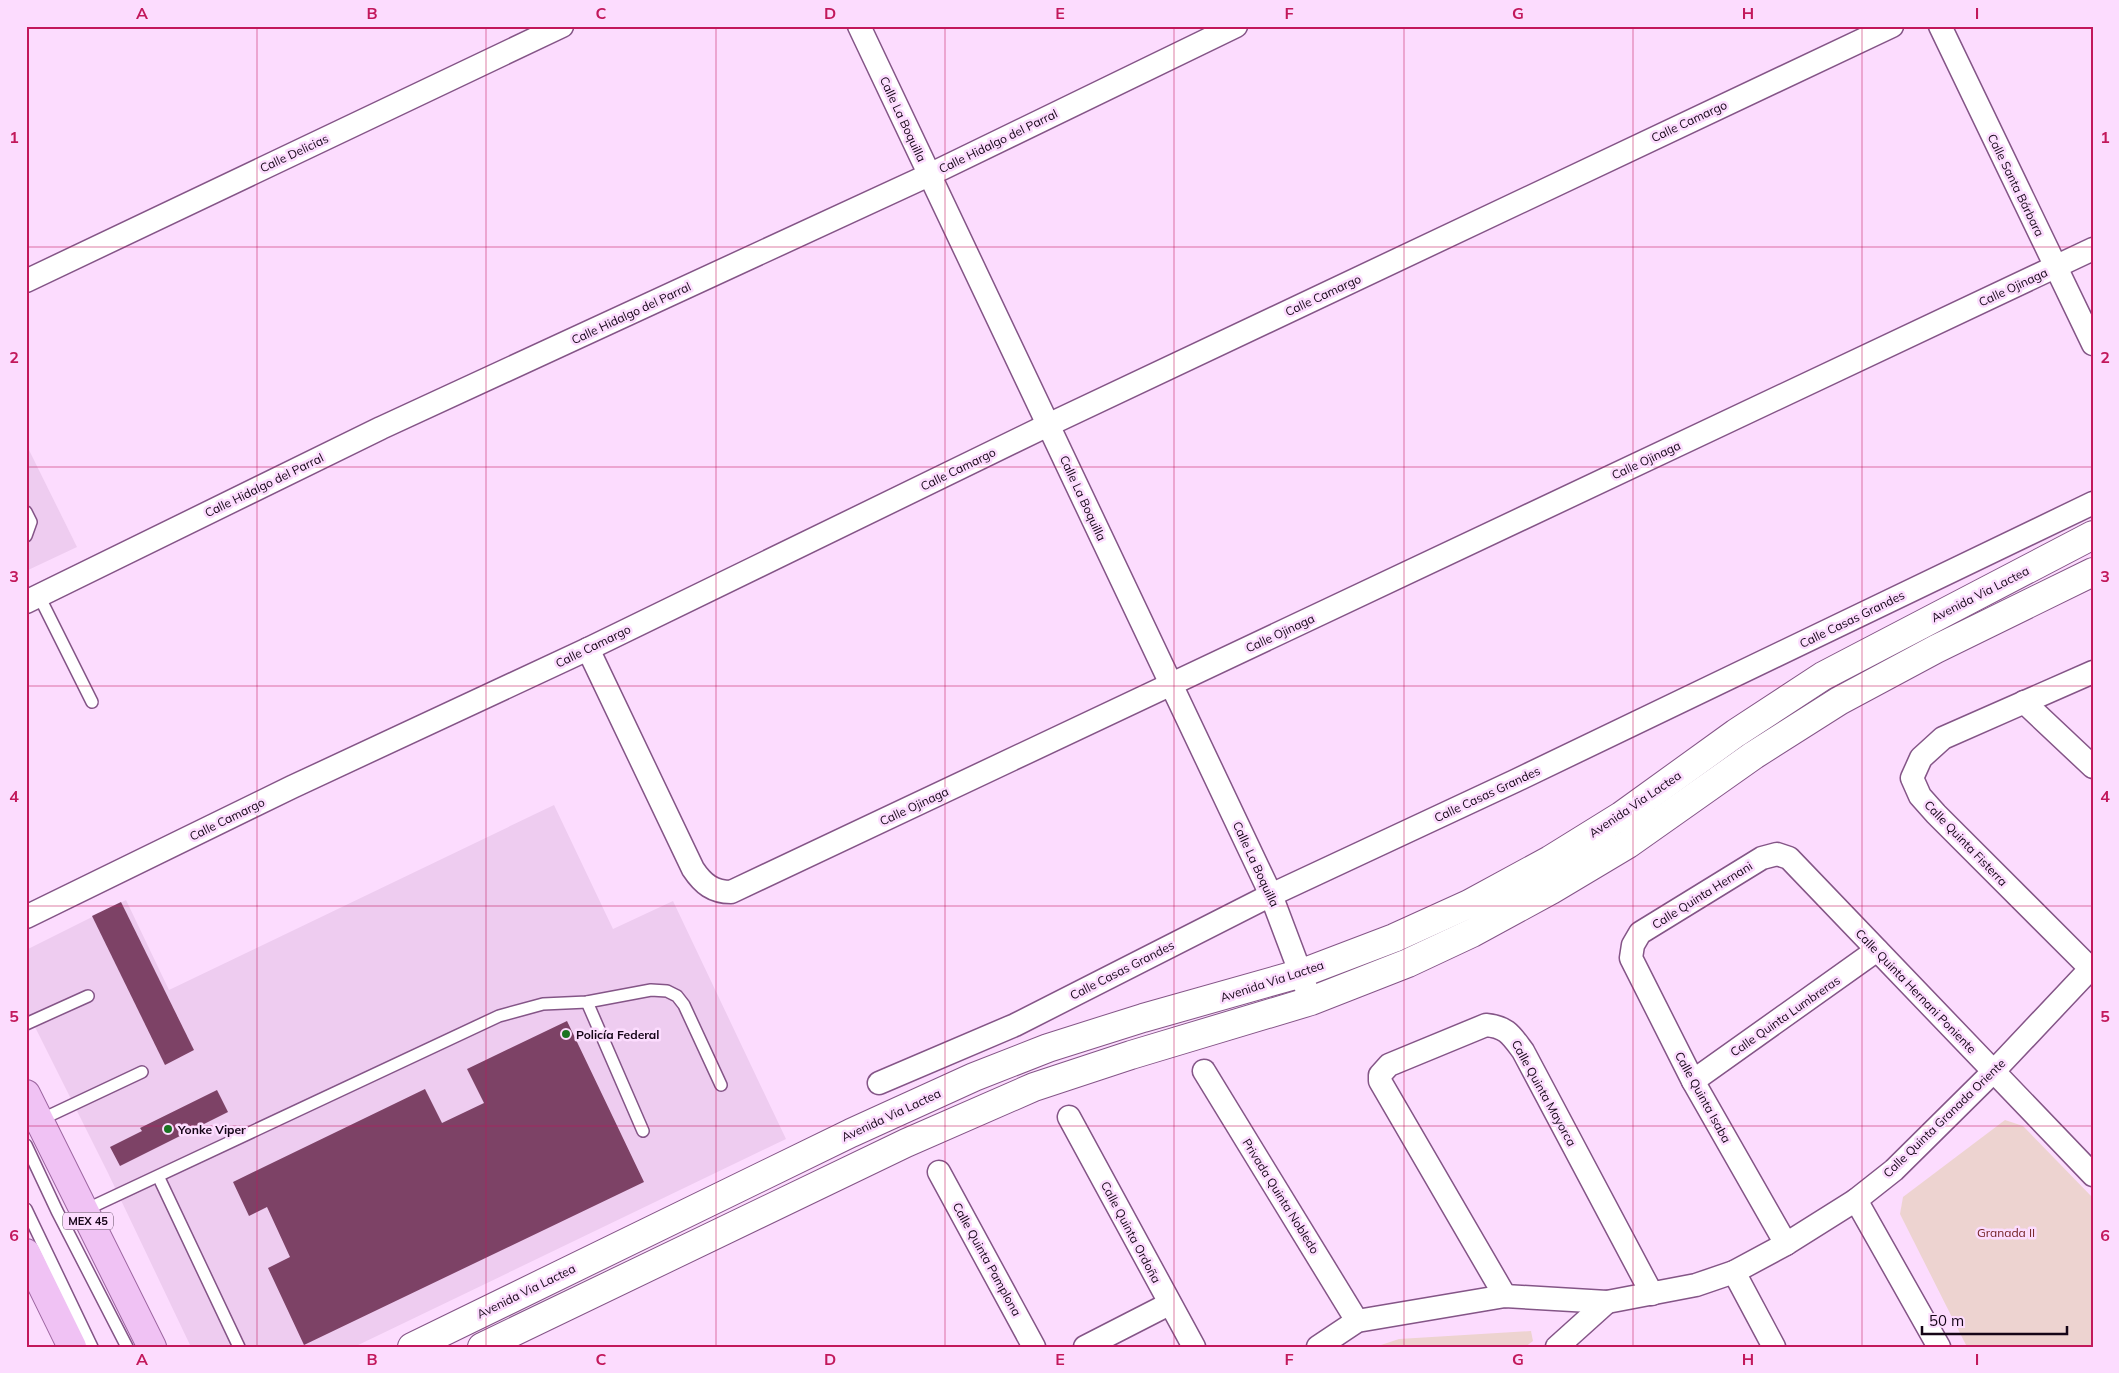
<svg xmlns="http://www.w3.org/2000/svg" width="2119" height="1373" font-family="Mulish,sans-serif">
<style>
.built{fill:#eeccf0}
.green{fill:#edd3d0}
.building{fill:#7d4266}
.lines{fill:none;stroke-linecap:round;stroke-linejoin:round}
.service-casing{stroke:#845587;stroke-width:14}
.minor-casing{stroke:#845587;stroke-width:25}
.secondary-casing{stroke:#845587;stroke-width:30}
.primary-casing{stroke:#9d66a1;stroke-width:30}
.service{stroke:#fff;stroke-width:11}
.minor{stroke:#fff;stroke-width:22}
.secondary{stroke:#fff;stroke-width:28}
.primary{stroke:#f0c2f4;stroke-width:28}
.grid{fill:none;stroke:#c2185b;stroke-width:1;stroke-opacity:0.55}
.poi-dot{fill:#197422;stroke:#fcdcfe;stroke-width:2}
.labels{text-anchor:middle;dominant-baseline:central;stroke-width:5;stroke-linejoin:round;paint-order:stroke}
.shield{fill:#fcdcfe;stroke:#5a465c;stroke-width:1}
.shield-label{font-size:11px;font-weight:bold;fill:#150517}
.street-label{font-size:12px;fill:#150517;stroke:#fcdcfe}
.poi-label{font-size:12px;font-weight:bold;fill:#150517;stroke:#fcdcfe;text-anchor:start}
.park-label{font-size:12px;fill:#6d1b1c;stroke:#fcdcfe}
.neatline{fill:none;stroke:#c2185b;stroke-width:2}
.grid-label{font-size:16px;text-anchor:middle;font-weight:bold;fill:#c2185b}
</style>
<rect width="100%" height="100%" fill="#fcdcfe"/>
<!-- built -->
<g class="built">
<path d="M26,444L77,547L26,571Z"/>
<path d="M554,805L613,929L673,901L786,1139L354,1347H191L108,1173L26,1009V950L126,900L169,990Z"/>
</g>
<!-- green -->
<g class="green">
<path d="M2005,1120L2023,1126L2093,1198V1342L2089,1347H1967L1900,1214L1903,1197Z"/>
<path d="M1531,1331L1533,1341L1525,1347H1375L1399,1339Z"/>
</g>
<!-- building -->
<g class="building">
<path d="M121,902L194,1050L165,1065L92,916Z"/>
<path d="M567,1021L644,1182L304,1345L268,1268L290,1257L267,1207L249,1216L233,1182L425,1089L442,1123L484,1103L467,1069Z"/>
<path d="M217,1090L228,1112L120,1166L110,1147L142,1131L140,1128Z"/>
</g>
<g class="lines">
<!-- service casing -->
<g class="service-casing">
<g id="service">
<path d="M26,512L31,522L26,536"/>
<path d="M39,596L92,702"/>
<path d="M587,1002L643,1131"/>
<path d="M26,1024L88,996"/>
<path d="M38,1121L142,1072"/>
<path d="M26,1145L57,1211L127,1347"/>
<path d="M159,1178L239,1347"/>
<path d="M26,1209L92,1347"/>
<path d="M83,1211L499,1016L543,1004L587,1002L651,990L667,991L677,996L684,1005L721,1085"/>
</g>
</g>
<!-- minor casing -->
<g class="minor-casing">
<g id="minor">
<path d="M859,26L1271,895L1311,1001"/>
<path d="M1940,26L2093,344"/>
<path d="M26,281L562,26"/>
<path d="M26,602L381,428L929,175L1236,26"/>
<path d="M588,649L693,869C703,884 713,892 731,892L2093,249"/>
<path d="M2093,672L1943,738L1921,758L1912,778L1920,796L1936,814L2093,971"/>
<path d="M2024,702L2093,767"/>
<path d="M26,917L292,787L588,649L1048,425L1892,26"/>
<path d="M1204,1071L1357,1321"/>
<path d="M1693,1081L1877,950"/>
<path d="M879,1083L1015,1025L1271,895L1515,781L2093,503"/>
<path d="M1069,1117L1194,1347"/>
<path d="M939,1172L1034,1347"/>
<path d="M1856,1200L1939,1347"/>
<path d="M1786,1244L1693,1081L1631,958L1633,945L1640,933L1762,858L1777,854L1789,858L2093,1175"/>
<path d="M1734,1272L1774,1347"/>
<path d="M1505,1296L1380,1081V1075L1389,1065L1486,1025C1507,1027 1511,1035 1523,1051L1652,1294"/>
<path d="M1085,1347L1169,1304"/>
<path d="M1318,1347L1357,1321L1505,1296L1607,1302L1696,1285L1734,1272L1786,1244L1856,1200L1894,1170L1993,1072L2093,966"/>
<path d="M1557,1347L1607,1302"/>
</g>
</g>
<!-- secondary casing -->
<g class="secondary-casing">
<g id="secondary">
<path d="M412,1347L851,1133L974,1077L1048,1048L1143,1018L1302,973L1394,938L1469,904L1550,860L1621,816L1736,733L1823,676L2093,535"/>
<path d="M482,1347L906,1143L1034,1087L1131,1055L1311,1001L1408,963L1472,933L1551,890L1628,844L1754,755L1839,701L1936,649L2093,572"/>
</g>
</g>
<!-- primary casing -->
<g class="primary-casing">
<g id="primary">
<path d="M26,1094L152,1347"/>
<path d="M26,1253L72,1347"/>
</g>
</g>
<!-- service -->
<use href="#service" class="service"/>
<!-- minor -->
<use href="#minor" class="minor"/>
<!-- secondary -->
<use href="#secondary" class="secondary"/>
<!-- primary -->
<use href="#primary" class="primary"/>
</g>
<!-- grid -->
<path class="grid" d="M257,26V1347M486,26V1347M716,26V1347M945,26V1347M1174,26V1347M1404,26V1347M1633,26V1347M1862,26V1347M26,247H2093M26,467H2093M26,686H2093M26,906H2093M26,1126H2093"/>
<!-- markers -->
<g class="poi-dot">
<circle cx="566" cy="1034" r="5"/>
<circle cx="168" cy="1129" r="5"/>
</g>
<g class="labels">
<!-- shield labels -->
<rect class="shield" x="63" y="1212.5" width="50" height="17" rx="4"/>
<g class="shield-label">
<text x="88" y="1221">MEX 45</text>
</g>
<!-- street labels -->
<g class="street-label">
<text transform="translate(903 119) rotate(65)">Calle La Boquilla</text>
<text transform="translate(1689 121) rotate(-25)">Calle Camargo</text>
<text transform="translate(998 141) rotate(-26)">Calle Hidalgo del Parral</text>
<text transform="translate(294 153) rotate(-25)">Calle Delicias</text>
<text transform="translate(2016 185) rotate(64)">Calle Santa Bárbara</text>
<text transform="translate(2013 287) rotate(-25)">Calle Ojinaga</text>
<text transform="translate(1323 295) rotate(-25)">Calle Camargo</text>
<text transform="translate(631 313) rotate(-25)">Calle Hidalgo del Parral</text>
<text transform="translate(1646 460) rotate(-25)">Calle Ojinaga</text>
<text transform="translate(958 469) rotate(-26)">Calle Camargo</text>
<text transform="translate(264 485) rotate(-26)">Calle Hidalgo del Parral</text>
<text transform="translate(1083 498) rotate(65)">Calle La Boquilla</text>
<text transform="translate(1980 594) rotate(-27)">Avenida Via Lactea</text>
<text transform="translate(1852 619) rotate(-26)">Calle Casas Grandes</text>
<text transform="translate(1280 633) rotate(-25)">Calle Ojinaga</text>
<text transform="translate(593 646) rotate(-26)">Calle Camargo</text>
<text transform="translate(1487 794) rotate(-25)">Calle Casas Grandes</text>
<text transform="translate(1635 804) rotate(-34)">Avenida Via Lactea</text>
<text transform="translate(914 806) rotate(-25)">Calle Ojinaga</text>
<text transform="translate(227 819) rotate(-26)">Calle Camargo</text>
<text transform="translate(1966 843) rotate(46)">Calle Quinta Fisterra</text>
<text transform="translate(1256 864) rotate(65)">Calle La Boquilla</text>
<text transform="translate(1702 895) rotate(-32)">Calle Quinta Hernani</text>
<text transform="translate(1122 970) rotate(-27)">Calle Casas Grandes</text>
<text transform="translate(1272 981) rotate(-18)">Avenida Via Lactea</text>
<text transform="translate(1916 991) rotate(46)">Calle Quinta Hernani Poniente</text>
<text transform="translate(1785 1016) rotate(-35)">Calle Quinta Lumbreras</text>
<text transform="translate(1544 1093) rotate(61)">Calle Quinta Mayorca</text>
<text transform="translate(1703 1097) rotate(61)">Calle Quinta Isaba</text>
<text transform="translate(891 1115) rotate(-25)">Avenida Via Lactea</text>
<text transform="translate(1944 1118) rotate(-44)">Calle Quinta Granada Oriente</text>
<text transform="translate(1281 1196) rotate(58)">Privada Quinta Nobledo</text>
<text transform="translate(1131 1232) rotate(62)">Calle Quinta Ordoña</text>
<text transform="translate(987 1259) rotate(61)">Calle Quinta Pamplona</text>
<text transform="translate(526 1291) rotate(-26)">Avenida Via Lactea</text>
</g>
<!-- poi labels -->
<g class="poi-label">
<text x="576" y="1034">Policía Federal</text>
<text x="178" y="1129">Yonke Viper</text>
</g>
<!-- park labels -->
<g class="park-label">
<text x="2006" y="1232">Granada II</text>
</g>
</g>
<!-- border -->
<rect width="2119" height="1373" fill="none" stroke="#fcdcfe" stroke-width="55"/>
<!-- scale -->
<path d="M1922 1326v8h145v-8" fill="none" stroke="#150517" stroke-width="2.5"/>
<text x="1929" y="1326" font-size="15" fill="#150517" stroke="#fcdcfe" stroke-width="4" paint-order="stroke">50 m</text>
<rect x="28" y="28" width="2064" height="1318" class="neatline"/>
<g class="grid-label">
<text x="142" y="19">A</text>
<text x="372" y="19">B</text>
<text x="601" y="19">C</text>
<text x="830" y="19">D</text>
<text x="1060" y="19">E</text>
<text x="1289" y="19">F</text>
<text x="1518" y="19">G</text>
<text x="1748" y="19">H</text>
<text x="1977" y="19">I</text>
<text x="14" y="143">1</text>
<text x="2105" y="143">1</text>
<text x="14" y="363">2</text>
<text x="2105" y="363">2</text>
<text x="14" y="582">3</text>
<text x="2105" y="582">3</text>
<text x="14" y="802">4</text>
<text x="2105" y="802">4</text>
<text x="14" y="1022">5</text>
<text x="2105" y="1022">5</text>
<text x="14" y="1241">6</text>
<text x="2105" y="1241">6</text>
<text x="142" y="1365">A</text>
<text x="372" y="1365">B</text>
<text x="601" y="1365">C</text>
<text x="830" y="1365">D</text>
<text x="1060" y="1365">E</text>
<text x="1289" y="1365">F</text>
<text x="1518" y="1365">G</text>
<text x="1748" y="1365">H</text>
<text x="1977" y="1365">I</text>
</g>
</svg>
